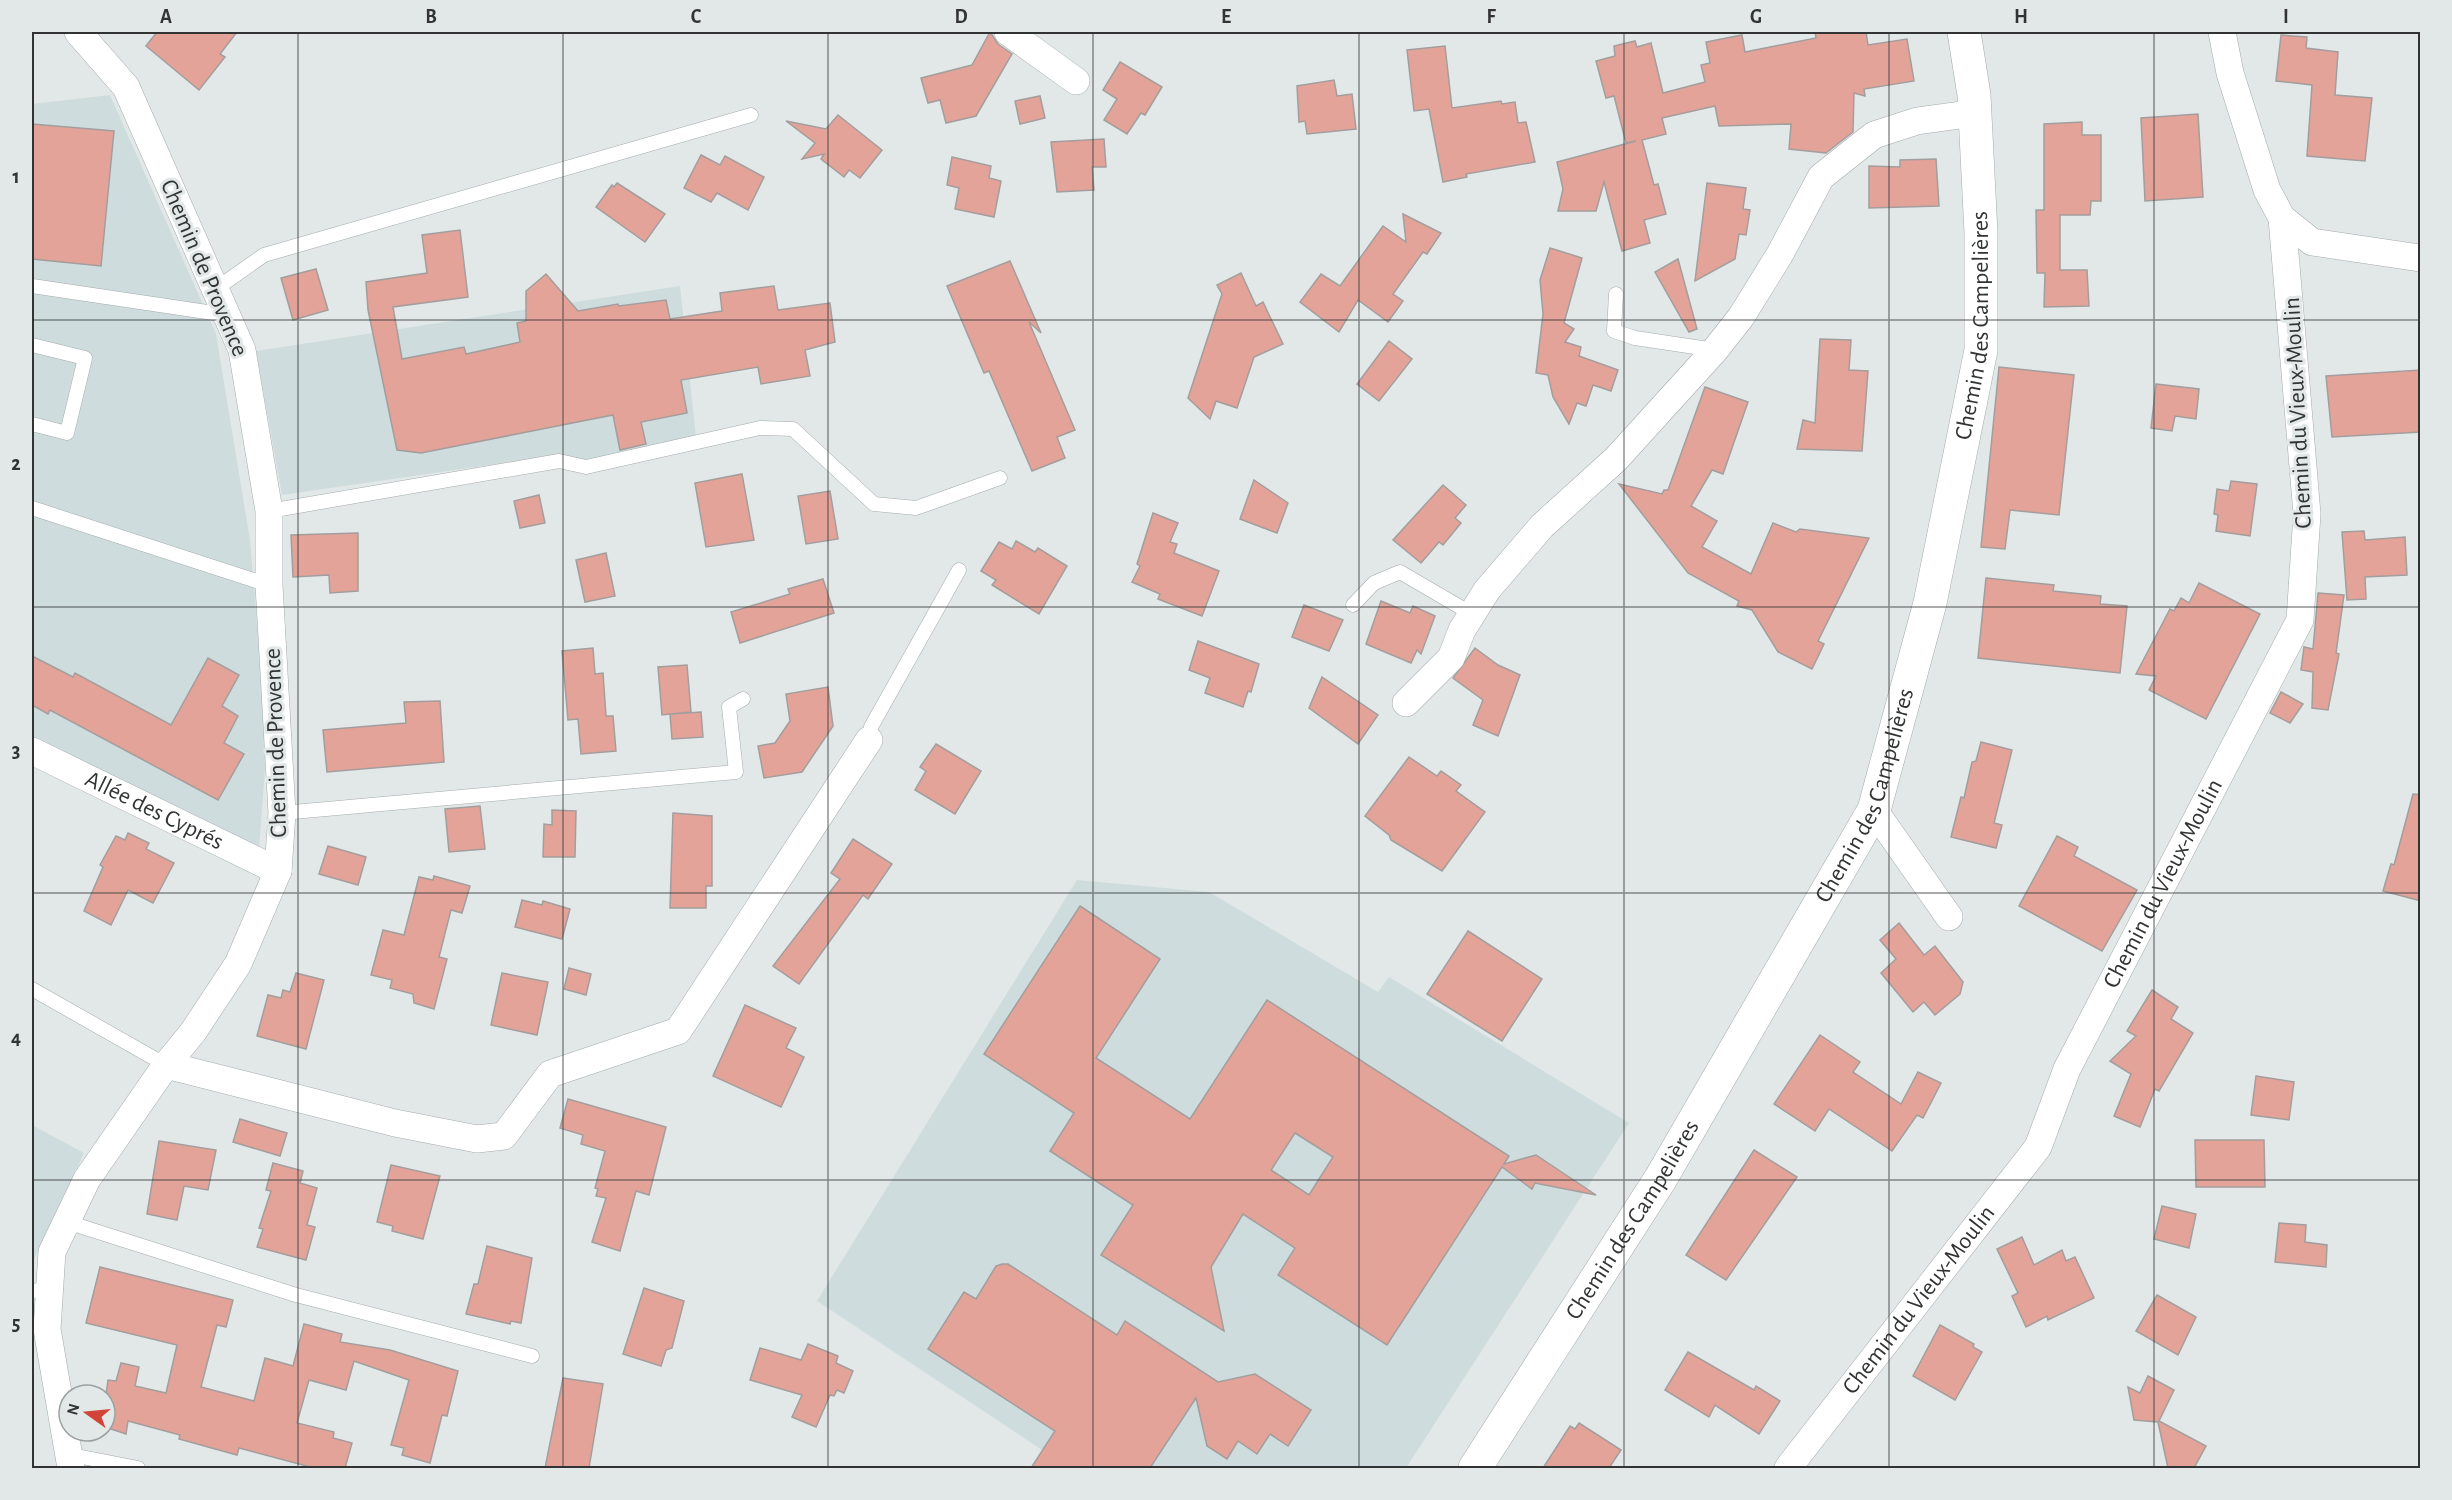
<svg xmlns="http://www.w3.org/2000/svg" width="2452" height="1500" font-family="'Alegreya Sans',sans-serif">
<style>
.built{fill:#cedcdd}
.building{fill:#e3a399;stroke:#a39e9d;stroke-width:1.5;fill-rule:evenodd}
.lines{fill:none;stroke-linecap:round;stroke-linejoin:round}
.service-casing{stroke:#a5abab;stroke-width:15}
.minor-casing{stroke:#a5abab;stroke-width:28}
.secondary-casing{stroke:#a5abab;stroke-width:34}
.service{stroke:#fff;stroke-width:14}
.minor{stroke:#fff;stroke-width:27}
.secondary{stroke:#fff;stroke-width:33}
.grid{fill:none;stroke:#323434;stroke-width:1.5;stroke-opacity:0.55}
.labels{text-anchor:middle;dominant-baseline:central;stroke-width:6;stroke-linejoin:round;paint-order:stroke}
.street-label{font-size:24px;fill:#323434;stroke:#e2e8e8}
.neatline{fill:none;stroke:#323434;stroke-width:2}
.grid-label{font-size:20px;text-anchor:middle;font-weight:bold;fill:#323434}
</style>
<rect width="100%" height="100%" fill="#e2e8e8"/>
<!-- built -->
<g class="built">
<path d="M110,95L216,334L250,540L256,610L267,743L259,849L32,736V104Z"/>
<path d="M680,286L697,447L609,469L559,455L282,495L256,351Z"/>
<path d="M1077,880L1209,892L1378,992L1389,977L1629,1123L1406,1468H1031L1042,1450L817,1301Z"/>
<path d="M32,1125L84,1153L32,1264Z"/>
</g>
<!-- building -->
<g class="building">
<path d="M157,32H237L220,54L225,57L199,90L146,46Z"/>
<path d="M990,32L998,44L1012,54L976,116L946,123L940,100L928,103L921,78L972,65Z"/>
<path d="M1815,32H1866L1868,45L1907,39L1914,81L1864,89L1865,96L1854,93L1853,132L1826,153L1789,149L1791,124L1719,126L1715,106L1662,118L1666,134L1642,140L1654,185L1658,184L1666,214L1644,220L1650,243L1622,251L1604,182L1596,211H1558L1563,189L1557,162L1636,141L1626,143L1614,96L1606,98L1596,61L1615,56L1614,46L1635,41L1637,47L1651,43L1663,93L1705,82L1701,65L1710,63L1706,42L1742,35L1745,52L1816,38Z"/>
<path d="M2281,35L2307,37L2306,48L2338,52L2335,95L2372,98L2365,161L2307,156L2312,85L2276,81Z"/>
<path d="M1445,46L1452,108L1501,101L1502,104L1515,102L1518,123L1526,122L1535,162L1466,174L1467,177L1443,182L1429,109L1414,111L1407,50Z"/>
<path d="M1120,62L1162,87L1145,115L1141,113L1127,134L1104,120L1117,99L1103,90Z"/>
<path d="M1334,80L1337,96L1352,94L1356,129L1307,134L1305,121L1299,122L1297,86Z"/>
<path d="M1040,96L1045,118L1020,124L1015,101Z"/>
<path d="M2198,114L2203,197L2145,201L2141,118Z"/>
<path d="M838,115L882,150L860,178L849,170L844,177L821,159L824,154L802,159L815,143L786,121L826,129Z"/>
<path d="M2082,122V135H2101V201H2091L2090,215H2060V270H2087L2089,306L2044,307L2045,273H2037L2036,210H2044V124Z"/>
<path d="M32,124L114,131L101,266L32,259Z"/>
<path d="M1104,139L1106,167H1092L1094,190L1057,192L1051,142Z"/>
<path d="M701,155L720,165L725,156L764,177L748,210L717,193L711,202L684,188Z"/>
<path d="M952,157L991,166L989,178L1001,181L994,217L955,209L959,188L947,185Z"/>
<path d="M1936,159L1939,206L1869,208V166L1900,167V160Z"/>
<path d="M617,183L665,214L645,242L596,207L612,185L614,187Z"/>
<path d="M1707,183L1746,188L1743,209L1750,210L1746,235L1739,234L1735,259L1695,281Z"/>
<path d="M1403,214L1441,233L1427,254L1423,252L1393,294L1403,301L1388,322L1358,300L1339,332L1300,302L1321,274L1340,286L1383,226L1406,242Z"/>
<path d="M460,230L468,297L393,307L402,359L464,347L466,354L520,342L517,323L526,321V291L546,274L578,311L618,304L619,306L666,300L670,319L722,311L720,293L774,286L778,310L830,303L835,342L805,350L810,376L761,384L758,367L681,380L687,413L641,422L646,444L620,450L613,415L421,453L397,450L368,310L366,282L427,273L422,235Z"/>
<path d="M1550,248L1582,258L1564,323L1574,329L1565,342L1581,347L1579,356L1618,370L1611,391L1593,385L1586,406L1577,403L1569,424L1553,397L1548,375L1536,373L1543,314L1540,280Z"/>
<path d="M1678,259L1697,329L1689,332L1655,272Z"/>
<path d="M1010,261L1041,333L1029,322L1075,430L1057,437L1065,458L1032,471L989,371L984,373L947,286Z"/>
<path d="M316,269L328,310L293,320L281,278Z"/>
<path d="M1241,273L1256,306L1263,302L1283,344L1254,357L1237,408L1216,401L1210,419L1188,398L1222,294L1217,285Z"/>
<path d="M1820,339L1851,340L1849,370L1868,371L1862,451L1797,449L1803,420L1815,423Z"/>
<path d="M1389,341L1412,359L1379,401L1357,384Z"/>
<path d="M1999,367L2074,375L2059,515L2010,510L2005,549L1981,547Z"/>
<path d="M2421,370V432L2332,437L2326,376Z"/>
<path d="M2156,384L2199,389L2196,419L2175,416L2172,431L2151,428Z"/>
<path d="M1705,387L1748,402L1723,474L1712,470L1691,506L1717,521L1702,547L1751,574L1773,523L1796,532L1800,529L1869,538L1818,641L1824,644L1812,669L1778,652L1752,610L1737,606L1739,601L1688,573L1619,484L1662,494L1664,490H1668Z"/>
<path d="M742,474L754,540L706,547L695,483Z"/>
<path d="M1254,480L1288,503L1277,533L1240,519Z"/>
<path d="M2231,481L2257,484L2250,536L2216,531L2218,515L2214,514L2217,489L2229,491Z"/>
<path d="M1443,485L1466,505L1455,518L1461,523L1443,545L1439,542L1421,563L1393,540Z"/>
<path d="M830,491L838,539L806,544L798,496Z"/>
<path d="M539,495L545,523L520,528L514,501Z"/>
<path d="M1153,513L1178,523L1170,542L1177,544L1174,553L1219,571L1202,616L1158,599L1160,594L1132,582L1140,566L1137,564Z"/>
<path d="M2364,531L2365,540L2405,537L2407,575L2365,577L2366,599L2347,600L2342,532Z"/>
<path d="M358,533V591L330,593L329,575L293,577L291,535Z"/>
<path d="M1016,541L1035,552L1038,548L1067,566L1039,614L992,585L996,580L981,571L999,542L1012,549Z"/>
<path d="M606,553L615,596L585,602L576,560Z"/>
<path d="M1986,578L2054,585L2053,591L2101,596L2100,604L2127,606L2120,673L1978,658Z"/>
<path d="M823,579L834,613L740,643L731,612L790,594L788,589Z"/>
<path d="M2199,583L2260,614L2206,719L2149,690L2156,676L2136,674L2170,609L2174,611L2181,598L2189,603Z"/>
<path d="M2318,593L2344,595L2336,653L2339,654L2328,710L2312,708L2313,672L2301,670L2304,647L2313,649Z"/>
<path d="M1381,601L1410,613L1413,606L1435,616L1421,654L1417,650L1411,663L1366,644Z"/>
<path d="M1304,605L1343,620L1329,651L1292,637Z"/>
<path d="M1198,641L1259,664L1251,692L1248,691L1243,707L1205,693L1210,678L1189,670Z"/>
<path d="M593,648L595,674L603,673L606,716H613L616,751L581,754L578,719L568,720L562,651Z"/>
<path d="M1475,648L1498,665L1520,675L1498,736L1473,725L1483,700L1453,678Z"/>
<path d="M32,656L73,677L75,673L171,725L208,658L239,675L222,706L238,716L224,743L244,754L218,800L50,710L48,714L32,705Z"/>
<path d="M687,665L691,712L671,714L701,712L703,737L672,739L670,714L662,715L658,667Z"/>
<path d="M1322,677L1378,715L1358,744L1309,708Z"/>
<path d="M828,687L833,726L802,772L764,778L758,746L775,743L790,721L786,694Z"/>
<path d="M2281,692L2303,704L2290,723L2270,713Z"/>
<path d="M440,701L444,762L327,772L323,730L406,723L404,702Z"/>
<path d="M1981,742L2012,750L1994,823L2002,825L1996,848L1951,837L1961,797L1964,798L1972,762L1976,761Z"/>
<path d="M936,744L981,771L955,814L915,790L926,771L920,767Z"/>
<path d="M1409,757L1437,776L1441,771L1461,785L1456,791L1485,812L1442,871L1391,840L1389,835L1365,816Z"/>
<path d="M2413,794L2421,795V901L2383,891L2391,864L2394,865Z"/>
<path d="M480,806L485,849L449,852L445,809Z"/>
<path d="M552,810L576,811L575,857H543L544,824L552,825Z"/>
<path d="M673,813L712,816V886H706V908H670Z"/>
<path d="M128,833L149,843L146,849L174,863L153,903L128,890L111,925L84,911L103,867L100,865L116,836L125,840Z"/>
<path d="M2057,836L2078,847L2074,856L2137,890L2102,951L2019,906Z"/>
<path d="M853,839L892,864L868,899L863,895L799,984L773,966L840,879L831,873Z"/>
<path d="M328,846L366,857L358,885L319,874Z"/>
<path d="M434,876L470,886L462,913L451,910L439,957L447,959L434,1009L414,1003L413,994L390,988L392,980L371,975L383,930L404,935L419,877L433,880Z"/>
<path d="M522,900L542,905L543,901L570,909L562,939L515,927Z"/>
<path d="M1080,906L1160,959L1096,1058L1190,1119L1267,1000L1509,1156L1504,1164L1536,1155L1596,1195L1535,1183L1532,1189L1502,1167L1387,1345L1278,1275L1295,1248L1243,1214L1211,1267L1224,1331L1101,1255L1133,1205L1050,1151L1074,1113L984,1054ZM1295,1133L1333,1157L1309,1195L1271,1170Z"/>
<path d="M1899,923L1924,955L1935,946L1963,982L1960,994L1935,1015L1924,1002L1913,1012L1881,973L1896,959L1880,940Z"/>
<path d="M1468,931L1542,979L1502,1041L1427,994Z"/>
<path d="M569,968L591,974L586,995L564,989Z"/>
<path d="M296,973L324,980L306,1049L257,1036L268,995L281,998L283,990L290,992Z"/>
<path d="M502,973L548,982L537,1035L491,1025Z"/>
<path d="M2152,990L2178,1007L2171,1019L2193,1033L2159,1091L2155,1089L2140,1127L2114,1116L2131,1074L2110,1061L2136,1036L2127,1031Z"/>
<path d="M745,1005L796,1028L786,1048L804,1057L781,1107L713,1076Z"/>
<path d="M1820,1035L1860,1062L1853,1072L1901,1104L1918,1072L1941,1083L1923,1118L1917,1115L1892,1151L1829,1109L1815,1131L1774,1104Z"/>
<path d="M2256,1076L2294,1082L2289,1120L2251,1115Z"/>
<path d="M568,1099L666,1127L649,1195L636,1191L620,1251L592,1242L606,1198L596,1196L598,1189L595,1188L605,1151L581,1144L583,1135L560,1128Z"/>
<path d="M240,1119L287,1133L280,1156L233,1142Z"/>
<path d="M2195,1140H2264L2265,1187H2196Z"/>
<path d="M159,1141L216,1150L208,1190L184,1186L177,1220L147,1214Z"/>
<path d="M1754,1150L1797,1177L1726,1280L1686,1255Z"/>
<path d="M273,1163L303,1171L300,1183L317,1188L307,1225L315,1227L306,1260L257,1247L263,1229L259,1228L271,1191L266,1190Z"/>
<path d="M391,1165L440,1176L423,1239L392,1231L393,1226L377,1222Z"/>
<path d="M2162,1206L2196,1214L2189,1248L2154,1239Z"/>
<path d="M2279,1223L2306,1225L2305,1242L2327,1245L2326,1267L2275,1262Z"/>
<path d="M2022,1237L2034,1265L2062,1250L2066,1261L2075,1257L2094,1298L2048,1320L2047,1316L2026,1327L2012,1296L2018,1293L1997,1249Z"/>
<path d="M487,1246L532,1258L521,1323L511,1321L510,1324L466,1314L474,1284H478Z"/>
<path d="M1002,1264H1008L1117,1335L1125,1321L1218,1382L1255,1374L1311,1410L1288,1446L1270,1434L1257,1454L1238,1441L1227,1459L1207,1446L1196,1398L1150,1468H1031L1055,1431L928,1349L964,1292L976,1299L996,1266Z"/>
<path d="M100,1267L233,1300L226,1327L217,1325L201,1387L254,1401L265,1358L293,1366L304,1324L342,1334L340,1342L390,1350L458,1371L447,1416L442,1415L430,1463L402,1455L404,1448L391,1445L409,1380L354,1361L346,1390L309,1380L297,1423L334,1432L333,1438L352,1443L345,1468H314L239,1448L237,1455L179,1439L180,1435L128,1421L126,1434L105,1427L110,1403L105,1402L108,1380L116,1381L121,1363L139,1367L135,1386L166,1393L177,1345L86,1323Z"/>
<path d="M644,1288L684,1301L672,1348L666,1350L661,1366L623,1354Z"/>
<path d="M2157,1295L2196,1317L2178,1355L2136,1331Z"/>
<path d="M1940,1325L1974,1344L1973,1347L1982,1352L1955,1400L1913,1376Z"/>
<path d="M808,1344L838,1356L836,1363L853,1371L844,1393L837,1390L834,1396L830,1395L816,1427L792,1417L802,1395L750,1380L760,1348L801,1360Z"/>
<path d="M1688,1352L1754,1390L1756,1386L1780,1401L1759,1434L1715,1405L1709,1417L1665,1390Z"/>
<path d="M2148,1376L2174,1390L2159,1421L2206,1446L2194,1468H2168L2158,1422L2134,1420L2128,1387L2140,1393Z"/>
<path d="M563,1378L603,1384L589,1468H545Z"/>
<path d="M1579,1423L1621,1450L1609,1468H1543L1570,1426L1575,1429Z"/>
</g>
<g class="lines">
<!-- service casing -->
<g class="service-casing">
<g id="service">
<path d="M32,286L227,315"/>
<path d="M217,288L264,255L751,115"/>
<path d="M1616,294L1614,331L1635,338L1715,350"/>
<path d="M32,345L85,358L67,433L32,424"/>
<path d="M32,508L269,585"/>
<path d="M269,511L559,461L586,467L760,428L793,429L874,504L916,508L1000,478"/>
<path d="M1353,605L1374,583L1400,572L1472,614"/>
<path d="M869,740L871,727L959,570"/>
<path d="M282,813L736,772L729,707L743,699"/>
<path d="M32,989L166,1065"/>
<path d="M67,1222L296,1295L532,1356"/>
<path d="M32,1291L48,1289"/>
<path d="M69,1460L82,1457L138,1468"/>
</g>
</g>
<!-- minor casing -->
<g class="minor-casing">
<g id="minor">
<path d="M1008,32L1076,81"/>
<path d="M2222,32L2230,73L2267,190L2282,218L2312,242L2420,258"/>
<path d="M1406,703L1451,658L1462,630L1487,590L1542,526L1616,459L1715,350L1741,317L1780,254L1821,177L1874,135L1917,121L1975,113"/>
<path id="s1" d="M32,751L278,871"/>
<path d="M1874,810L1949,917"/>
<path d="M166,1065L395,1123L477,1139L504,1136L550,1074L678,1031L869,740"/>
<path d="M71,1468L47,1329L52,1252L87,1179L166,1065L193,1032L238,964L278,871L282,813L269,585V511L242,350L126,87L78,32"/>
<path id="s2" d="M1788,1468L2038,1147L2067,1069L2300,620L2307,514L2282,218"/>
</g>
</g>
<!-- secondary casing -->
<g class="secondary-casing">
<g id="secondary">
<path id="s3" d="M1475,1468L1661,1178L1874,810L1930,603L1981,350V233L1974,95L1964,32"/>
</g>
</g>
<!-- service -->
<use href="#service" class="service"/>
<!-- minor -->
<use href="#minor" class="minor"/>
<!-- secondary -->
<use href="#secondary" class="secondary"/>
</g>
<!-- grid -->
<path class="grid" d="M298,32V1468M563,32V1468M828,32V1468M1093,32V1468M1359,32V1468M1624,32V1468M1889,32V1468M2154,32V1468M32,320H2420M32,607H2420M32,893H2420M32,1180H2420"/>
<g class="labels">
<!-- street labels -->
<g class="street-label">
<text transform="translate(204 268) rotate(67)">Chemin de Provence</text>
<text stroke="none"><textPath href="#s3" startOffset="1266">Chemin des Campelières</textPath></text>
<text transform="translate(2298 413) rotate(-93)">Chemin du Vieux-Moulin</text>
<text transform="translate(276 743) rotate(-92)">Chemin de Provence</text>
<text stroke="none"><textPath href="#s3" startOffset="780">Chemin des Campelières</textPath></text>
<text stroke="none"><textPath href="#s1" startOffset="136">Allée des Cyprés</textPath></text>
<text stroke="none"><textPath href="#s2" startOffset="699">Chemin du Vieux-Moulin</textPath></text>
<text stroke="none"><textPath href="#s3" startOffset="294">Chemin des Campelières</textPath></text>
<text stroke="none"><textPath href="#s2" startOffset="213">Chemin du Vieux-Moulin</textPath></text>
</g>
</g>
<!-- border -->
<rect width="2452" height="1500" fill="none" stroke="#e2e8e8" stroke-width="66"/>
<!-- north arrow -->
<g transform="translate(87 1413) rotate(285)"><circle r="28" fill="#e2e8e8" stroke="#9ca0a0" stroke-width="1.5"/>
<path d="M0-4.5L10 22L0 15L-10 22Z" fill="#d24437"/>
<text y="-9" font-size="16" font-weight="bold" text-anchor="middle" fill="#323434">N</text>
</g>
<rect x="33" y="33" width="2386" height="1434" class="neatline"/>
<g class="grid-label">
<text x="166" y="23">A</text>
<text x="431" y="23">B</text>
<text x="696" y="23">C</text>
<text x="961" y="23">D</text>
<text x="1226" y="23">E</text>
<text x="1491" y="23">F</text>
<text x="1756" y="23">G</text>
<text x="2021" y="23">H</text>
<text x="2286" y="23">I</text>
<text x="16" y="183">1</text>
<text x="16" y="470">2</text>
<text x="16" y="757">3</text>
<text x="16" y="1044">4</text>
<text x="16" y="1330">5</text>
</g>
</svg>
